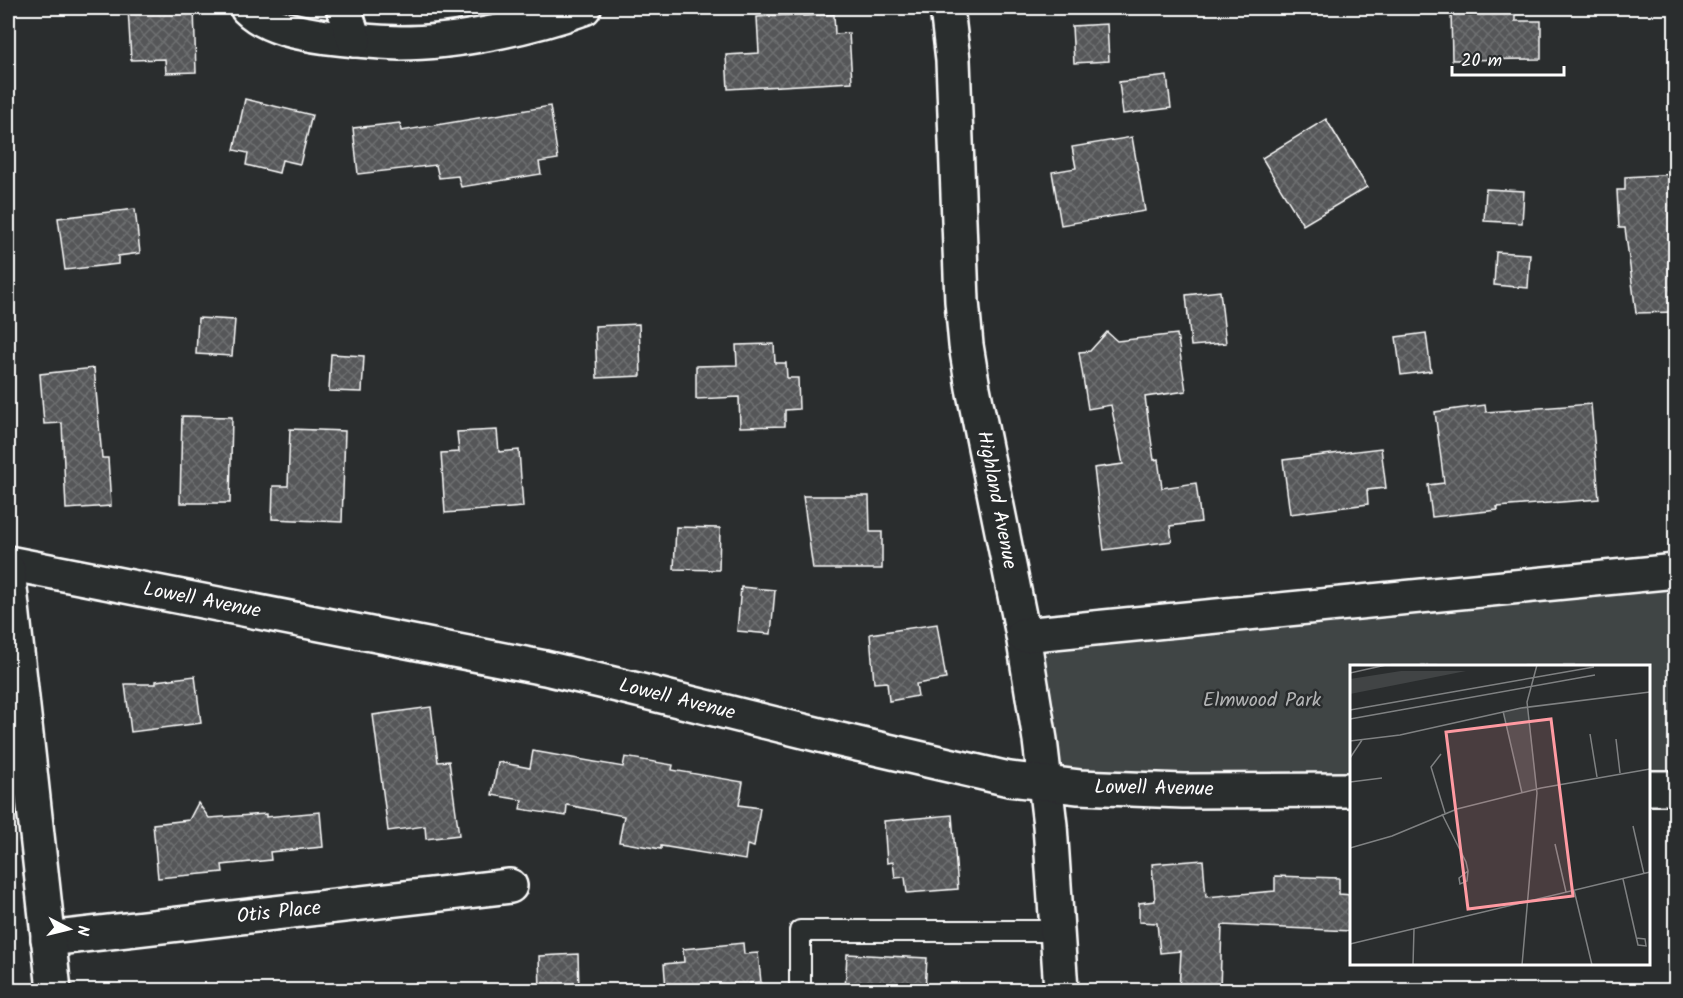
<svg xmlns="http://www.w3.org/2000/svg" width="1683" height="998" font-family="Kalam,sans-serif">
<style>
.green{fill:#414445;stroke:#a0a2a2;stroke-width:1.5}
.building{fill:url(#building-cross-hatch);stroke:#fff;stroke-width:1.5}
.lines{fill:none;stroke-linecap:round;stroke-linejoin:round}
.lane-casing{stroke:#fff;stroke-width:24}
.street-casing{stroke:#fff;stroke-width:38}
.secondary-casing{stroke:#fff;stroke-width:38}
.lane{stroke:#2a2d2e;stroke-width:20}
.street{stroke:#2a2d2e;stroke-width:33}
.secondary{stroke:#2a2d2e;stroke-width:33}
.labels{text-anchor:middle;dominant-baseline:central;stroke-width:5;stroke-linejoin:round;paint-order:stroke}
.street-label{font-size:20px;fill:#fff;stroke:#2a2d2e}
.park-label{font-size:20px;fill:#b3b4b5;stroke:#2a2d2e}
.inset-road{fill:none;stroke:#7f8182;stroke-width:1.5}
.view{fill:#ff9aa2;fill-opacity:0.15;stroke:#ff9aa2;stroke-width:3}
.inset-edge{fill:none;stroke:#fff;stroke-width:3}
</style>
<defs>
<pattern id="building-cross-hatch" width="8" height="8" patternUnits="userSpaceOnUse" patternTransform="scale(1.5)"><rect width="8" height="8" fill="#555758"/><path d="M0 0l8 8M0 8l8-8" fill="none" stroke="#6e7071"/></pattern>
</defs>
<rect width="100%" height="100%" fill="#2a2d2e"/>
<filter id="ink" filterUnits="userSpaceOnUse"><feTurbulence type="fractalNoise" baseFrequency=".0167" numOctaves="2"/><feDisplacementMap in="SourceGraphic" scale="12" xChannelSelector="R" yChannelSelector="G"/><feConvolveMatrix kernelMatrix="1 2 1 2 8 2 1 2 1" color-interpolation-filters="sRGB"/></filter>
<g filter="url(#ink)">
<!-- green -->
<path class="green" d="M1675,571V788H1649L1648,666H1352L1351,790L1046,783L1023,635Z"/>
<!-- building -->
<g class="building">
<path d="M128,8H194L196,72L166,73L165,59L131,60Z"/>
<path d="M1515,8V21H1541V59L1452,60L1451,9Z"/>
<path d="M803,14V16L834,14L835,34L849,33L852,82L728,89L726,55L759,53L757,17Z"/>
<path d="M1107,24L1109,61L1074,63L1072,26Z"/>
<path d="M1167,76L1171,108L1123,114L1119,82Z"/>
<path d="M245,99L312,115L300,164L282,160L279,173L246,165L248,153L234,150Z"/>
<path d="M550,106L558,159L539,162L541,174L461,187L458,176L439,178L436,165L358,174L353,128L400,123L401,131Z"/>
<path d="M1326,119L1367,187L1303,225L1262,158Z"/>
<path d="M1132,137L1145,211L1061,225L1052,172L1076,168L1072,147Z"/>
<path d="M1676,174V312L1636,313L1625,228H1619L1617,190H1625V177Z"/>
<path d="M1486,189L1524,191L1522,223L1484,221Z"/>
<path d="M135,209L140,253L118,256V264L65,270L58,218Z"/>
<path d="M1496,252L1530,254L1528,288L1494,285Z"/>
<path d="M1220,291L1226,343L1191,346L1186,295Z"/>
<path d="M198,318L235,320L232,356L196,354Z"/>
<path d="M639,324L641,376L597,378L595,326Z"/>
<path d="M1107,332L1117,341L1177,334L1186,391L1145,397L1154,460L1158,459L1162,488L1196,483L1201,522L1170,526L1172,541L1104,550L1094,468L1123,464L1111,405L1088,409L1079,352L1090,351Z"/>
<path d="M1426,333L1431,371L1401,375L1396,337Z"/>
<path d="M774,344L775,363H786L787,378H798L799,409L785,410V426L740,427L739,397L696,399V366L737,365L736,345Z"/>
<path d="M331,354L364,356L362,392L329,391Z"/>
<path d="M94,368L102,458H108L111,506L66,509L62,423L44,424L40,374Z"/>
<path d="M1591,404L1599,499L1497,507L1498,510L1432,517L1428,485L1444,483L1435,412L1485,405L1486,412Z"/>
<path d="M182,416L232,417L230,503H180Z"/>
<path d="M290,429L345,431L342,522L272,519L273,486H288Z"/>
<path d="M497,430L499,452L519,450L523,507L445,513L441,453L459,452L457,432Z"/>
<path d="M1381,448L1386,488L1367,490L1368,504L1290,514L1283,460Z"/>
<path d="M803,496H869L870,532H882V569H813Z"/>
<path d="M676,527L720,528L719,570L674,569Z"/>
<path d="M741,587L775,590L771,634L737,631Z"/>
<path d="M937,624L946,679L916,684L918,696L889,701L887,682L874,683L870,634Z"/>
<path d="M195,676L201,723L131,732L125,684H156V681Z"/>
<path d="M431,707L438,762L449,761L459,835L426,839L425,826L388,831L373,715Z"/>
<path d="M533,751L623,767L625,757L673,765L672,770L743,782L739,805L760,808L754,847L747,845L745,860L661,846V849L619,842L624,816L567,805L566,816L520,809L522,800L492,795L498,762L530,768Z"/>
<path d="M198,803L209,818L266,814V817L320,812L323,847L270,852L271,860L222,865L223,872L158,878L153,824L189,820Z"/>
<path d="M952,815L958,889L907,893L905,877L895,878L893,862L887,863L884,821Z"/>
<path d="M1203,860L1206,897L1275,891V876L1339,878V894L1352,895V931L1222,925L1220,990H1179L1181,951L1160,953L1157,923L1139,922V903L1155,901L1152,864Z"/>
<path d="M743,943L744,954L758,953L761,982L750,983L751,990H687L686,988L666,989L664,964L684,962L683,949Z"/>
<path d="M578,954L579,990H540L539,956Z"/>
<path d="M847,954L927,958L925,990H845Z"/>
</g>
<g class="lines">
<!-- lane casing -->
<g class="lane-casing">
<path id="lane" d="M800,990V931H1057"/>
</g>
<!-- street casing -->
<g class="street-casing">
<g id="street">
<path d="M247,8C267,28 300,33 327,37C351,40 376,42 400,43C456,43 532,27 584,8"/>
<path d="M343,8L346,14L354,40"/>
<path d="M947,8L953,60L962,301L966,345L973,388L1023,635L1040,740L1050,825L1061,990"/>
<path d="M1023,635L1676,571"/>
<path d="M48,939L510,886"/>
</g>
</g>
<!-- secondary casing -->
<g class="secondary-casing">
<g id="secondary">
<path d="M8,563L545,668L613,684L836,739L1009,779L1079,787L1183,791L1352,790"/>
<path d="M8,570L54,990"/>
<path d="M1648,788H1676"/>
</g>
</g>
<!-- lane -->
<use href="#lane" class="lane"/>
<!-- street -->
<use href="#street" class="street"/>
<!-- secondary -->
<use href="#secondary" class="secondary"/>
</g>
</g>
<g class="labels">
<!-- street labels -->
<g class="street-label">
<text transform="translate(996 500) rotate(79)">Highland Avenue</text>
<text transform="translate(202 601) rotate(11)">Lowell Avenue</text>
<text transform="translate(677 700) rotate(14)">Lowell Avenue</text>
<text transform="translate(1154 789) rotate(1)">Lowell Avenue</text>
<text transform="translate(279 913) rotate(-6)">Otis Place</text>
</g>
<!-- park labels -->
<g class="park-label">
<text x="1262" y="701">Elmwood Park</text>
</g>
</g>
<!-- overview -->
<g transform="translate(1350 665)">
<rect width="300" height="300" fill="#2a2d2e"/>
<path d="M51,6H116L0,29V14ZM178,42L187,124L172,128L153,46Z" fill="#414445"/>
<path class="inset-road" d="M0,8L36,0M0,45L244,2M153,46L172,128M0,54L245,10M240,69L247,112M266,74L270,108M0,76L50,70L171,43L300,27M91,89L81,102L95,148M0,93L12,75M0,117L32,113M92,149L116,197L118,206L117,216L110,219L109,213L118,206M283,161L294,209M205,179L216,227M0,183L42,171L107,144L191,123L300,104M273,214L288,280L296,281L295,274L286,273M224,225L242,300M0,279L300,207M63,300L64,264M172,300L187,128L177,37L187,0"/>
<path class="view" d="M201,54L223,231L118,244L96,67Z"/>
<rect width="300" height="300" class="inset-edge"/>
</g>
<!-- margin -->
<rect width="1683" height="998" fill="none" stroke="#2a2d2e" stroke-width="30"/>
<rect x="15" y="15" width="1653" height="968" fill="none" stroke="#fff" stroke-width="2" filter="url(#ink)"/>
<!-- north arrow -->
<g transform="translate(69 929) rotate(97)" stroke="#2a2d2e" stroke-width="4.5" paint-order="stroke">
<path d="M0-4.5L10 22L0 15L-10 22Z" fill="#ffffff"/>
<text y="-9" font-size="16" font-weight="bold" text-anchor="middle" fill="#ffffff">N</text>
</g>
<!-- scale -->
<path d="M1452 66v9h112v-9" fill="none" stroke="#ffffff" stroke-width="3"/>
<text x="1461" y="66" font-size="18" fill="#ffffff" stroke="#2a2d2e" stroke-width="4.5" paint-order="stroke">20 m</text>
</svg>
